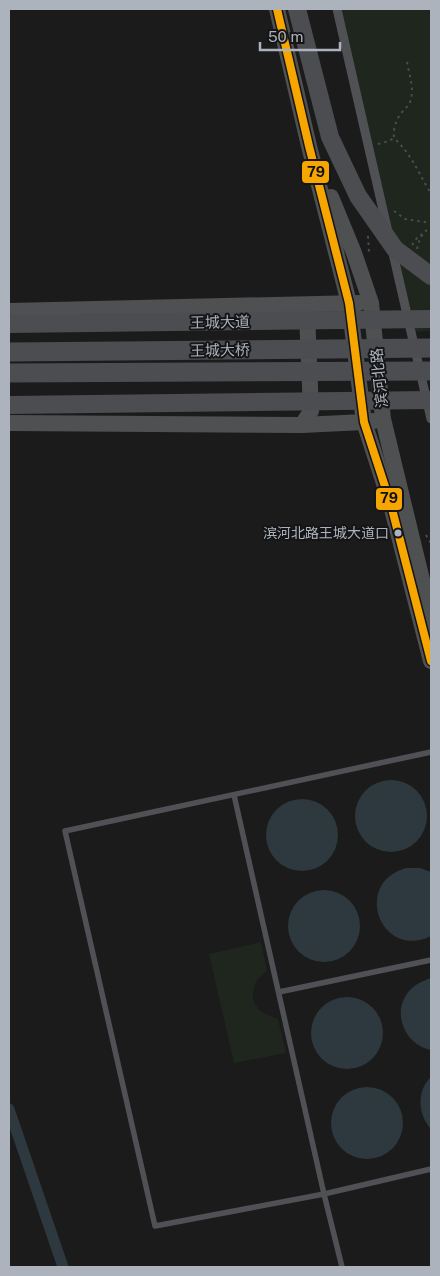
<svg xmlns="http://www.w3.org/2000/svg" width="440" height="1276" font-family="'Public Sans','Noto Sans SC',sans-serif">
<style>
.green{fill:#1e261e}
.water{fill:#2d393e}
.lines{fill:none;stroke-linecap:round;stroke-linejoin:round}
.canal{stroke:#2d393e;stroke-width:11}
.path{stroke:#4b4c4f;stroke-width:2;stroke-dasharray:2.5 4;stroke-linecap:butt}
.service{stroke:#4f5154;stroke-width:5.5}
.pedestrian{stroke:#4f5154;stroke-width:9}
.secondary{stroke:#4e5052;stroke-width:16}
.primary-bridge{stroke:#4c4d50;stroke-width:18}
.trunk-bridge{stroke:#4c4d50;stroke-width:19}
.bus-1-casing{stroke:#151517;stroke-width:11}
.bus-1{stroke:#f7a600;stroke-width:8}
.bus-dot{fill:#acb3bc;stroke:#151517;stroke-width:2}
.labels{text-anchor:middle;dominant-baseline:central;stroke-width:4;stroke-linejoin:round;paint-order:stroke}
.bus-label{font-size:14px;fill:#acb3bc;stroke:#151517;text-anchor:end}
.street-label{font-size:15px;fill:#acb3bc;stroke:#151517}
.line-badge{stroke:#151517;stroke-width:2}
.pale-badge-label{font-size:14px;text-anchor:middle;font-weight:bold;fill:#111}
</style>
<rect width="100%" height="100%" fill="#1b1b1b"/>
<!-- green -->
<g class="green">
<path d="M337,9H431V331L411,332Z"/>
<path d="M261,942L267,970C264,974 258,978 256,982C254,985 254,990 253,993C252,1009 265,1015 278,1019L286,1053L234,1063L209,954Z"/>
</g>
<!-- water -->
<g class="water">
<circle cx="391" cy="816" r="36"/>
<circle cx="302" cy="835" r="36"/>
<path d="M407,868H420L431,872V936C384,959 356,893 396,872C399,870 403,869 407,868Z"/>
<circle cx="324" cy="926" r="36"/>
<path d="M431,978V1050C404,1045 390,1010 411,989C417,983 423,981 431,978Z"/>
<circle cx="347" cy="1033" r="36"/>
<path d="M431,1077V1129C418,1115 416,1091 431,1077Z"/>
<circle cx="367" cy="1123" r="36"/>
</g>
<g class="lines">
<!-- canal -->
<path class="canal" d="M9,1109L63,1267"/>
<!-- path -->
<g class="path">
<path d="M407,62C409,74 415,90 410,102C409,106 405,108 403,111C396,119 393,128 394,138C410,153 417,169 428,189L431,193"/>
<path d="M378,144L389,141L394,138"/>
<path d="M394,211L405,219L431,223"/>
<path d="M368,236L369,253"/>
<path d="M412,245L417,238L422,234"/>
<path d="M417,249C419,239 422,233 431,227"/>
<path d="M426,535L431,543"/>
</g>
<!-- service -->
<g class="service">
<path d="M431,752L65,831L155,1226L324,1194L431,1169"/>
<path d="M234,795L324,1194L342,1267"/>
<path d="M279,992L431,960"/>
</g>
<!-- pedestrian -->
<g class="pedestrian">
<path d="M337,9L388,232"/>
<path d="M392,249L431,419"/>
</g>
<!-- secondary -->
<g class="secondary">
<path d="M277,9L309,146L349,303L364,422L391,505L431,661"/>
<path d="M331,197L354,253L371,303L383,419L431,617"/>
<path d="M9,311L359,303"/>
<path d="M9,423L302,425L364,422L374,421"/>
<path d="M302,425L311,411L307,314L303,308"/>
</g>
<!-- primary-bridge -->
<g class="primary-bridge">
<path d="M297,9L330,137L358,196L395,249L431,276"/>
<path d="M9,324L431,319"/>
<path d="M9,405L431,400"/>
</g>
<!-- trunk-bridge -->
<g class="trunk-bridge">
<path d="M9,352L431,348"/>
<path d="M9,373L431,371"/>
</g>
<!-- bus-1 casing -->
<g class="bus-1-casing">
<path id="bus-1" d="M277,9L309,146L349,303L364,422L391,505L431,661"/>
</g>
<!-- bus-1 -->
<use href="#bus-1" class="bus-1"/>
</g>
<!-- markers -->
<circle class="bus-dot" cx="398" cy="533" r="4.5"/>
<g class="labels">
<!-- bus labels -->
<g class="bus-label">
<text x="389" y="533">滨河北路王城大道口</text>
</g>
<!-- street labels -->
<g class="street-label">
<text transform="translate(220 322) rotate(-1)">王城大道</text>
<text transform="translate(220 350) rotate(-1)">王城大桥</text>
<text transform="translate(379 378) rotate(-96)">滨河北路</text>
</g>
</g>
<g class="line-badge">
<rect x="301" y="160" width="29" height="24" rx="5" fill="#f7a600"/>
<rect x="375" y="487" width="28" height="24" rx="5" fill="#f7a600"/>
</g>
<g class="pale-badge-label">
<text x="316" y="177">79</text>
<text x="389" y="503">79</text>
</g>
<!-- border -->
<rect width="440" height="1276" fill="none" stroke="#acb3bc" stroke-width="20"/>
<!-- scale -->
<path d="M260 42v8h80v-8" fill="none" stroke="#acb3bc" stroke-width="2.5"/>
<text x="268" y="42" font-size="15" fill="#acb3bc" stroke="#151517" stroke-width="4" paint-order="stroke">50 m</text>
</svg>
